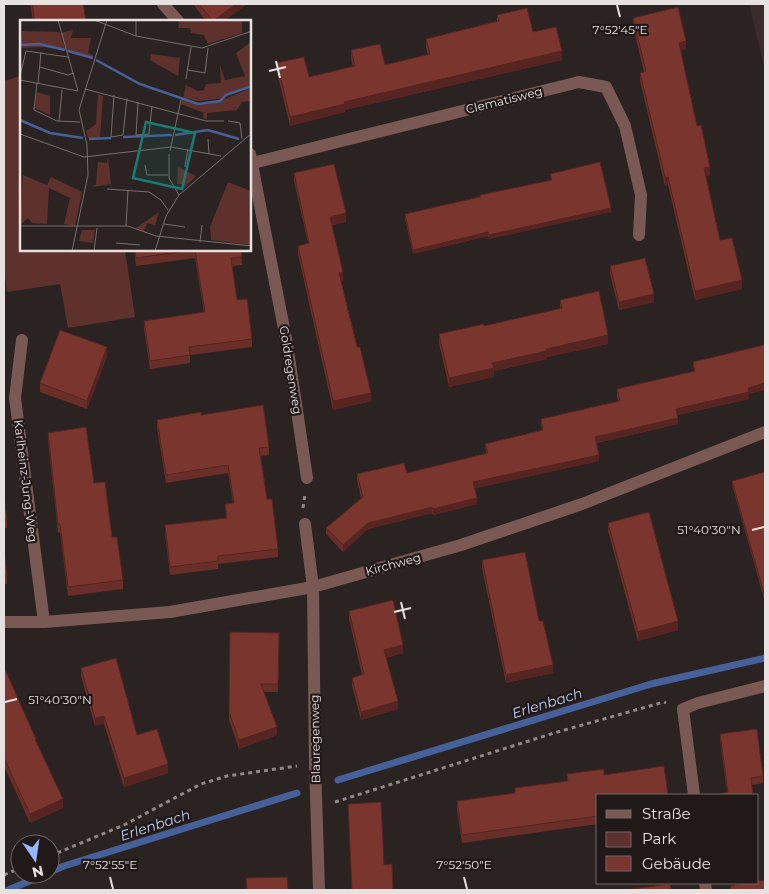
<svg xmlns="http://www.w3.org/2000/svg" width="769" height="894" font-family="Montserrat,sans-serif">
<style>
.built{fill:#3a2c2a}
.green{fill:#5e312d}
.lines{fill:none;stroke-linecap:round;stroke-linejoin:round}
.stream{stroke:#46609a;stroke-width:7}
.path{stroke:#8f8887;stroke-width:3;stroke-dasharray:4 4;stroke-linecap:butt}
.street{stroke:#7a5955;stroke-width:12}
.wall{fill:#6a2e28}
.shaded-wall{fill:#562521}
.building{fill:#7b352f;stroke:#562521}
.ticks{fill:none;stroke:#e7e1e0;stroke-width:2}
.labels{text-anchor:middle;dominant-baseline:central;stroke-width:4.5;stroke-linejoin:round;paint-order:stroke}
.street-label{font-size:12px;fill:#e7e1e0;stroke:#211918}
.water-label{font-size:14px;font-style:italic;fill:#bdcef0;stroke:#211918}
.inset-river{fill:none;stroke:#46609a;stroke-width:2.5}
.inset-road{fill:none;stroke:#766f6d;stroke-width:1}
.view{fill:#1a7b74;fill-opacity:0.15;stroke:#1a7b74;stroke-width:2.5}
.inset-edge{fill:none;stroke:#e7e1e0;stroke-width:2.5}
.ticks-label{font-size:12px;text-anchor:middle;fill:#e7e1e0;stroke:#211918;stroke-width:4.5;stroke-linejoin:round;paint-order:stroke}
</style>
<rect width="100%" height="100%" fill="#2a2321"/>
<!-- built -->
<path class="built" d="M749,4H765V71Z"/>
<!-- green -->
<path class="green" d="M21,76V250H125L135,317L68,328L60,284L7,292L4,270V81Z"/>
<g class="lines">
<!-- stream -->
<g class="stream">
<path d="M338,780L651,684L765,658"/>
<path d="M50,872L64,866L297,793"/>
<path d="M8,890L46,874"/>
</g>
<!-- path -->
<g class="path">
<path d="M303,508L305,494"/>
<path d="M335,802L554,733L664,702L666,703"/>
<path d="M50,856L124,825L201,784L227,776L297,766"/>
<path d="M4,875L20,868"/>
</g>
<!-- street -->
<g class="street">
<path d="M163,4L178,21"/>
<path d="M250,154L287,344L307,478"/>
<path d="M253,163L579,82L606,87L625,126L641,195L639,235"/>
<path d="M22,340L15,398L44,622"/>
<path d="M305,524L313,587L315,763L319,890"/>
<path d="M4,622H44L170,612L313,587L461,545L582,504L765,432"/>
<path d="M694,795L683,709L698,703L765,686"/>
<path d="M705,883L706,890"/>
</g>
</g>
<!-- wall -->
<g class="wall">
<path d="M30,4H83L86,21H33Z"/>
<path d="M193,4H247L224,21H206Z"/>
<path d="M497,15L533,32L562,60L345,110V112L290,126L277,72V63L309,77L353,67L351,59V50L385,65L428,55L426,47V39L497,21Z"/>
<path d="M633,18L686,49L680,51L697,126L710,175L706,176L720,240L742,289L695,300L668,185L665,186L640,81V73L644,72L633,26Z"/>
<path d="M294,173L346,222L332,225L343,281H341L371,401L333,410L298,254V246L308,243L294,181Z"/>
<path d="M550,174L611,212L489,239L488,236L413,254L405,219V214L551,180Z"/>
<path d="M134,250H241L242,265L232,266L237,300L252,339V347L190,355V363L150,369L144,329V321L204,312L195,258L136,266Z"/>
<path d="M610,266L654,302L619,310L610,274Z"/>
<path d="M560,300L608,344L547,357V359L494,371V377L449,387L439,343V334L484,326L560,309Z"/>
<path d="M765,342L749,394V399L678,415V424L597,443L599,461L475,488L477,504L433,515L432,513L368,529L343,552L326,534V528L361,498L357,480V474L407,473L486,453L485,444L542,430L541,425V419L618,401L617,396V389L694,372L693,362L764,345V343Z"/>
<path d="M107,356L87,409L40,392V383Z"/>
<path d="M201,415L269,447V455L261,456L267,499L278,549V557L218,564V569L170,575L165,533V525L226,518L225,504L233,503L228,473L166,483L157,428V420Z"/>
<path d="M48,433L94,483L123,580V589L68,596L60,532L58,533L48,441Z"/>
<path d="M765,472V602L732,485V481Z"/>
<path d="M4,495L7,520V528H4Z"/>
<path d="M608,523L678,630L638,641L608,531Z"/>
<path d="M4,548L7,576V584H4Z"/>
<path d="M482,560L553,673L506,683L482,568Z"/>
<path d="M349,611L403,653L386,658L398,709L361,720L352,686V678L362,675L349,619Z"/>
<path d="M230,632L279,633L278,692H264L277,735L239,749L229,720Z"/>
<path d="M4,667L63,808L30,823L4,766Z"/>
<path d="M81,668L137,735L168,773L124,787L104,724L95,726L81,676Z"/>
<path d="M720,734L763,776V783L752,785L753,795H723V793L727,792L720,740Z"/>
<path d="M567,774L598,795V824L462,843L457,809V801L515,793V788L567,781Z"/>
</g>
<!-- shaded-wall -->
<g class="shaded-wall">
<path d="M236,4H247L224,21H213Z"/>
<path d="M686,41V49L679,51V43Z"/>
<path d="M562,51V60L345,110V112L290,126V117L344,102Z"/>
<path d="M710,167V175L704,176V168Z"/>
<path d="M665,177H668V185L665,186Z"/>
<path d="M611,208V212L489,239V235Z"/>
<path d="M346,213V222L330,226V217Z"/>
<path d="M488,232V236L413,254V250Z"/>
<path d="M343,272V281H339V273Z"/>
<path d="M742,280V289L695,300V291Z"/>
<path d="M654,294V302L619,310V302Z"/>
<path d="M608,335V344L547,357V359L494,371V377L449,387V378L492,363L546,349Z"/>
<path d="M107,347V356L87,409V401Z"/>
<path d="M765,383V390L749,394V399L676,415V409Z"/>
<path d="M371,393V401L333,410V401Z"/>
<path d="M678,418V424L595,443V437Z"/>
<path d="M599,455V461L473,489V482Z"/>
<path d="M477,498V504L433,515V509Z"/>
<path d="M432,507V513L368,529L343,552V545L368,523Z"/>
<path d="M678,621V630L638,641V632Z"/>
<path d="M403,645V653L384,658V650Z"/>
<path d="M553,665V673L506,683V675Z"/>
<path d="M398,701V709L361,720V712Z"/>
<path d="M104,716V724L95,726V718Z"/>
<path d="M277,727V735L239,749V740Z"/>
<path d="M168,764V773L124,787V778Z"/>
<path d="M63,799V808L30,823V814Z"/>
</g>
<!-- building -->
<g class="building">
<path d="M32,4H83L86,20L77,21H35Z"/>
<path d="M199,4H236L213,21Z"/>
<path d="M678,7L686,41L679,43L697,126L701,125L710,167L704,168L720,240L732,238L742,280L695,291L668,177H665L640,73L646,71L633,18Z"/>
<path d="M527,8L533,32L556,27L562,51L344,102L345,104L290,117L277,63L304,57L309,77L355,66L351,50L380,44L385,65L430,54L426,39L499,21L497,15Z"/>
<path d="M600,162L611,208L489,235L488,232L413,250L405,214L480,197V195L552,180L550,174Z"/>
<path d="M334,164L346,213L330,217L343,272L339,273L357,347H360L371,393L333,401L298,246L309,243L294,173Z"/>
<path d="M135,250H193L136,258Z"/>
<path d="M195,250H241L242,257L231,258L237,300L247,299L252,339L189,347L190,355L150,361L144,321L205,312Z"/>
<path d="M645,258L654,294L619,302L610,266Z"/>
<path d="M599,291L608,335L546,349L547,351L492,363L494,368L449,378L439,334L484,324V326L562,308L560,300Z"/>
<path d="M60,330L107,347L87,401L40,383Z"/>
<path d="M765,342V383L748,388L749,392L676,409L678,418L595,437L599,455L473,482L477,498L433,509L432,507L368,523L343,545L326,528L363,497L357,474L404,463L407,473L488,453L485,444L543,430L541,419L620,401L617,389L695,371L693,362L764,345V343Z"/>
<path d="M263,405L269,447L259,448L267,499H272L278,549L218,556V561L170,567L165,525L227,518L225,504L234,503L228,465L166,475L157,420L201,412V415Z"/>
<path d="M86,427L94,483L105,482L112,537H117L123,580L68,587L60,524H58L48,433Z"/>
<path d="M765,472V597L732,481Z"/>
<path d="M4,495L7,520H4Z"/>
<path d="M649,512L678,621L638,632L608,523Z"/>
<path d="M4,548L7,576H4Z"/>
<path d="M525,552L539,621H543L553,665L506,675L482,560Z"/>
<path d="M393,600L403,645L384,650L398,701L361,712L352,678L364,674L349,611Z"/>
<path d="M230,632L279,633L278,684H261L277,727L239,740L229,712Z"/>
<path d="M116,658L137,735L157,729L168,764L124,778L104,716L95,718L81,668Z"/>
<path d="M4,667L36,739H35L63,799L30,814L4,758Z"/>
<path d="M757,729L763,776L751,778L753,795H724L723,793L728,792L720,734Z"/>
<path d="M664,766L668,795H598V816L462,835L457,801L515,793V788L568,781L567,774L604,769V775Z"/>
<path d="M381,802L384,865L392,864L393,890H352L348,804Z"/>
<path d="M287,877L288,890H247L246,878Z"/>
<path d="M765,880V890H731L730,886L748,883H758V881Z"/>
<path d="M670,884L671,890H625Z"/>
</g>
<!-- ticks -->
<path class="ticks" d="M617,5L620,17M276,61L280,78M269,71L286,67M752,530L764,527M401,602L405,619M394,612L411,608M5,702L17,699M110,877L113,889M464,877L467,889"/>
<g class="labels">
<!-- street labels -->
<g class="street-label">
<text transform="translate(504 100) rotate(-14)">Clematisweg</text>
<text transform="translate(291 370) rotate(81)">Goldregenweg</text>
<text transform="translate(26 481) rotate(83)">Karlheinz-Jung-Weg</text>
<text transform="translate(393 564) rotate(-15)">Kirchweg</text>
<text transform="translate(315 739) rotate(-91)">Blauregenweg</text>
</g>
<!-- water labels -->
<g class="water-label">
<text transform="translate(547 703) rotate(-17)">Erlenbach</text>
<text transform="translate(155 825) rotate(-18)">Erlenbach</text>
</g>
</g>
<!-- overview -->
<g transform="translate(20 20)">
<rect width="231" height="231" fill="#2a2321"/>
<path d="M159,0H222V13L188,24L184,15L171,13L170,8H158ZM53,10L51,18H71L68,33L73,35L72,39L47,32L40,13ZM2,11L39,12L46,31L26,27L0,28ZM231,22V65L199,79L178,81L163,78L166,65L178,71L184,70L186,64L201,63L200,45L205,60L225,56L216,33ZM131,34L160,38L158,56L130,40ZM231,68V81L222,82L217,90L187,93V99L183,98L184,93L161,84L162,79L178,84L200,81ZM17,72L30,76V95L15,88ZM78,74L83,76L80,118H68L66,111L76,104ZM88,137L91,164L73,167L76,164L78,142L87,143ZM158,147L176,156L162,170L163,164H157ZM3,155L27,165L31,157L62,172L55,206L44,204L50,178L29,168L27,204L12,203L8,198L0,205ZM208,162L231,171V225L191,220L190,207ZM139,192L135,205L127,203L124,211L116,208ZM62,210H75L73,223L59,221Z" fill="#5e312d"/>
<path class="inset-river" d="M0,25L19,24L45,30M48,31L73,38M76,40L120,64L178,84L200,81L206,75L232,66M0,100L30,113L63,118M155,115L188,110L219,119M103,117L152,115M69,119L91,118"/>
<path class="inset-road" d="M74,0L116,16L182,28L232,11M116,16V0M20,47L48,55L54,53M168,50L185,53L188,28M0,56L6,31L48,37M166,59L171,27M0,60L58,71L38,0M17,63L14,90L37,101L60,102M18,63L21,32M65,69L186,101H204M94,75L91,117L103,115L107,78M118,82L116,115L129,114L132,86M39,101L42,70M208,101L220,103L222,119M0,114L64,137L151,127L201,136M188,119L189,134M150,131L161,80M149,134V158L159,175M125,145L127,155H148M165,147L168,129M87,169L129,172L141,180L148,190M144,204L165,207M0,206H108L136,216L232,226M106,206L108,170M180,222L182,205M96,223L120,225M52,231L68,155L67,125L59,90L87,0M74,231L77,208M135,231L146,196L159,175L232,113"/>
<path class="view" d="M126,102L175,113L162,169L113,158Z"/>
<rect width="231" height="231" class="inset-edge"/>
</g>
<g class="ticks-label">
<text x="620" y="34">7°52'45"E</text>
<text x="709" y="534">51°40'30"N</text>
<text x="60" y="704">51°40'30"N</text>
<text x="110" y="869">7°52'55"E</text>
<text x="464" y="869">7°52'50"E</text>
</g>
<!-- border -->
<rect width="769" height="894" fill="none" stroke="#e7e1e0" stroke-width="10"/>
<!-- legend -->
<rect x="596" y="794" width="162" height="90" fill="#211918" stroke="#706968"/>
<rect x="606" y="810" width="25" height="8" fill="#7a5955" stroke="#706968"/>
<text x="642" y="819" font-size="15" fill="#e7e1e0">Straße</text>
<rect x="606" y="832" width="25" height="15" fill="#5e312d" stroke="#706968"/>
<text x="642" y="844" font-size="15" fill="#e7e1e0">Park</text>
<rect x="606" y="856" width="25" height="15" fill="#7b352f" stroke="#706968"/>
<text x="642" y="869" font-size="15" fill="#e7e1e0">Gebäude</text>
<!-- north arrow -->
<g transform="translate(35 859) rotate(167)"><circle r="24" fill="#211918" stroke="#706968"/>
<path d="M0-4L9 19L0 12L-9 19Z" fill="#96b6fd"/>
<text y="-8" font-size="14" font-weight="bold" text-anchor="middle" fill="#e7e1e0">N</text>
</g>
</svg>
